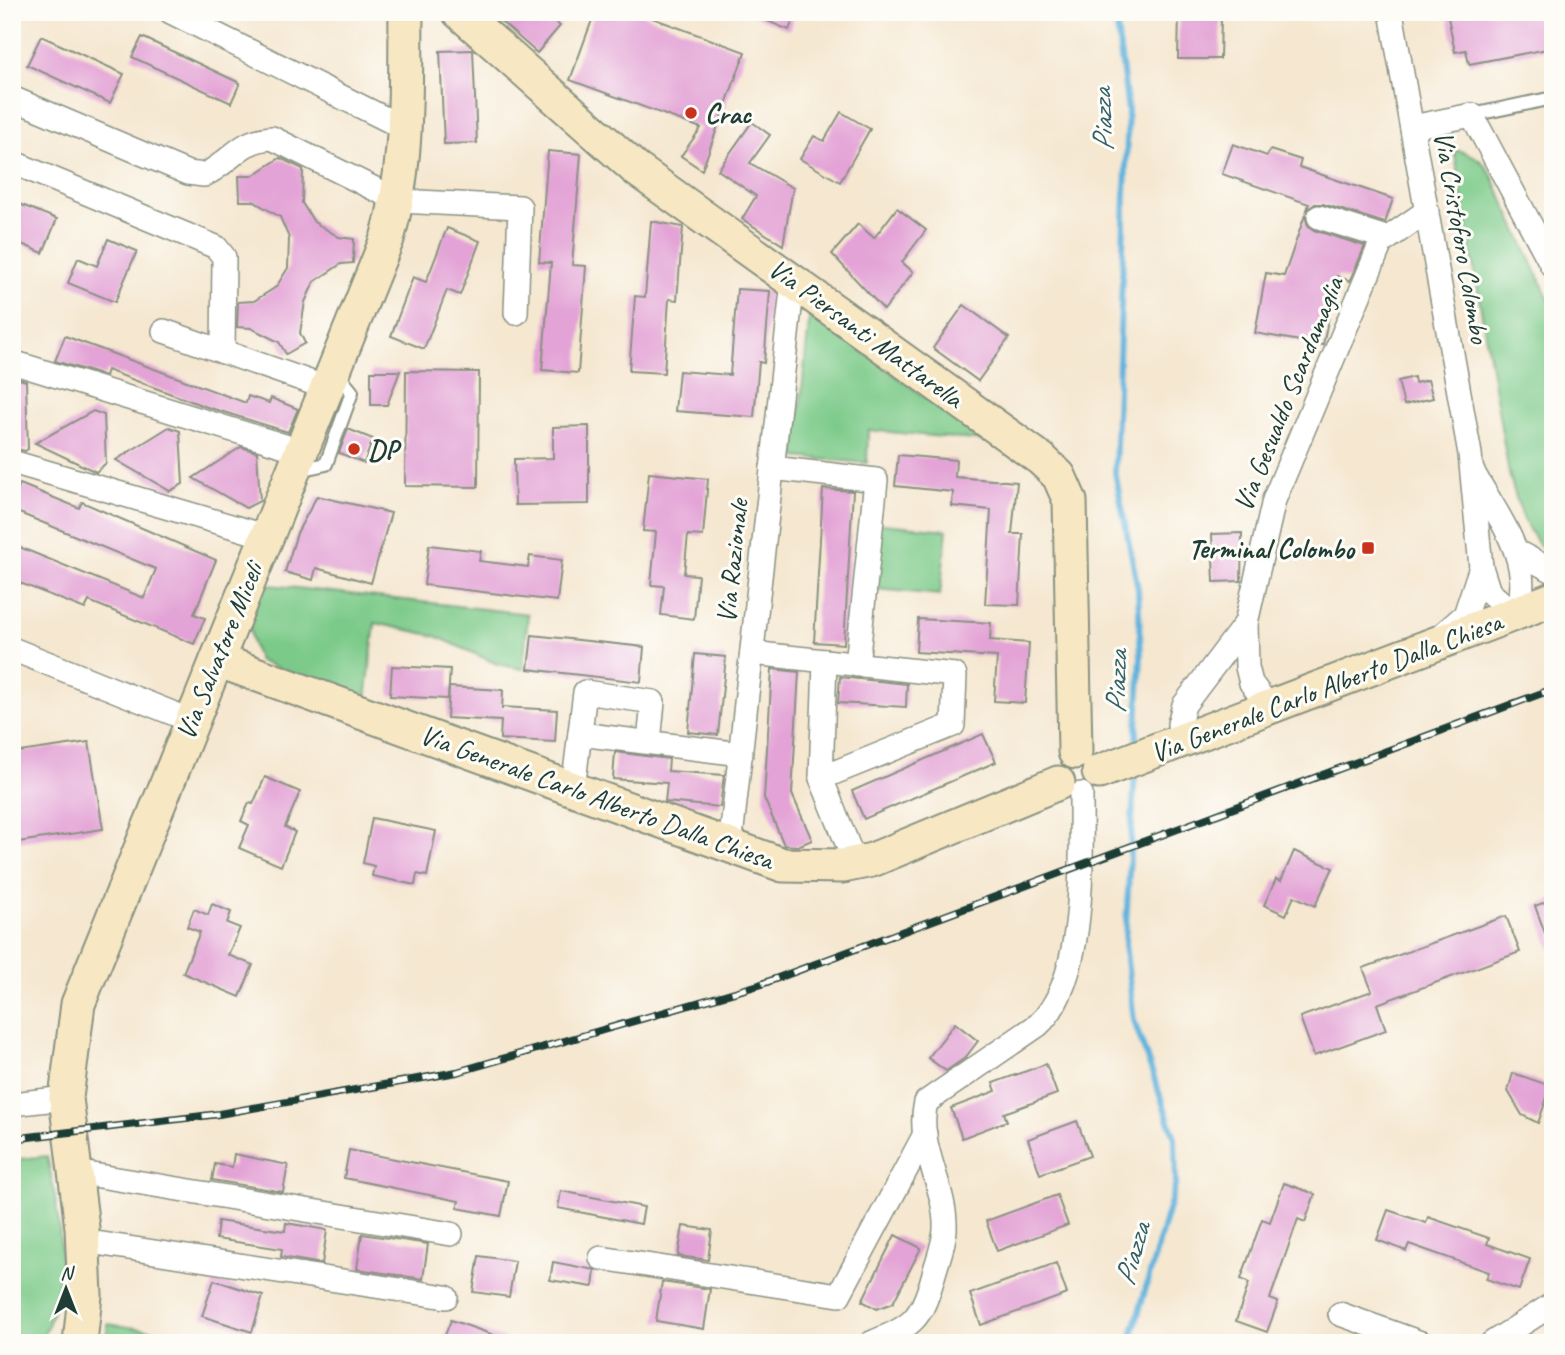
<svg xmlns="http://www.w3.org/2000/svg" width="1565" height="1355" font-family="Caveat,sans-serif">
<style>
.green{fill:#7cca89;stroke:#4e845e;stroke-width:2}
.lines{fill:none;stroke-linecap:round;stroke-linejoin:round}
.stream{stroke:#61b3dd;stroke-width:6}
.building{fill:#e3a3d6}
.lane-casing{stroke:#8a9282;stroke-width:16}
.street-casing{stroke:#8a9282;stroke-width:26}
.secondary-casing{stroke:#8a9282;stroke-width:37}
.lane{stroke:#fff;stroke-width:12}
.street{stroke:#fff;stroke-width:23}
.secondary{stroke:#f7e8c3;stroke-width:33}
.rail-casing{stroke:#1f3d34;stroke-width:8}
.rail{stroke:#fdfcf7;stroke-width:5;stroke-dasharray:16;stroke-linecap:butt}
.poi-dot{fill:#c8321e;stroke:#fdfcf7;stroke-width:2.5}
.labels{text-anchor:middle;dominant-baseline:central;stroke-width:6;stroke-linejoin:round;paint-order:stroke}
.poi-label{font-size:28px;font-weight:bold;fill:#1f3d34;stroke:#fdfcf7;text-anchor:start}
.street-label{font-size:28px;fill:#1f3d34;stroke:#fdfcf7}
.water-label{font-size:30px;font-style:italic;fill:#336067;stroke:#fdfcf7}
</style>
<rect width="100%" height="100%" fill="#fdfcf7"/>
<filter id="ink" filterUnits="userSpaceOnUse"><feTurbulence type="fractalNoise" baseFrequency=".0143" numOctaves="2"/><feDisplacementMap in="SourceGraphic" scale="14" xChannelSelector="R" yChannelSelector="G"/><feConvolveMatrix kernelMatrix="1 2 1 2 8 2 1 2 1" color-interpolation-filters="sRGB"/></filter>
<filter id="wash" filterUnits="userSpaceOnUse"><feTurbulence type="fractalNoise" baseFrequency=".00686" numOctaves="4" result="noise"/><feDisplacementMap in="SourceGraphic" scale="28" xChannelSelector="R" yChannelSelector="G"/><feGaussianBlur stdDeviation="1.57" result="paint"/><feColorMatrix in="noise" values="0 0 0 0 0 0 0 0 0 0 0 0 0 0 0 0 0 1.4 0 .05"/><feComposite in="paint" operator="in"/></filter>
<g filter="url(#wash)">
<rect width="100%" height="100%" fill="#f5e7d0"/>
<!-- green -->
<g class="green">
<path d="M1454,150C1472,153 1481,158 1491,174L1553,308V557C1526,539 1518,504 1509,474Z"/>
<path d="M810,313L984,441L868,430L867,463L795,457Z"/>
<path d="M872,523L947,530L940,595L865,588Z"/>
<path d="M261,584L528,614L523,669L497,664L436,636L375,623L366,700L259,661C244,629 251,616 261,584Z"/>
<path d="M47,1156C60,1218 73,1285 39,1343H12V1160Z"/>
<path d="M108,1324L238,1343H105Z"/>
</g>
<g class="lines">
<!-- stream -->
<g class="stream">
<path d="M1115,12L1128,111L1115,472L1138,589L1141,656L1136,745"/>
<path d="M1130,1343L1176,1183L1175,1138L1134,1021L1125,943L1135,770"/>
</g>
</g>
<g id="blocks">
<!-- building -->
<g class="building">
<path d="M490,12H545L560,26L537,53Z"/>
<path d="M595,12H636L745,52L702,170L681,156L701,128L570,80Z"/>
<path d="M745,12H796L789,30Z"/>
<path d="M1179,12H1211L1210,17H1221L1220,59H1178Z"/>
<path d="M1447,12H1553V48L1469,64L1466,50L1455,52Z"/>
<path d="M41,36L124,74L110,103L27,65Z"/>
<path d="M142,37L240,83L231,103L132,57Z"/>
<path d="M473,50L477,143L444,144L440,51Z"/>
<path d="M841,112L870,129L840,182L800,159L814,136L824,141Z"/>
<path d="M752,122L770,135L750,163L793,188L783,245L742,219L756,196L718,170Z"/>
<path d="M1233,144L1267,156L1270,150L1301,160L1299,167L1393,199L1385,223L1323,204H1315L1307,210L1309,204L1222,174Z"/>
<path d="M548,151L581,154L572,265L586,266L578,373L542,370L551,263L539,262Z"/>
<path d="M280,158L303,169L302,203L314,222L339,237L354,239L353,263L341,264L314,282L305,302L300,333L305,343L286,354L279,342L251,328L237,327L238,302L254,301L276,287L288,268L289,238L280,217L253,201H240L239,176H252Z"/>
<path d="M12,201L57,219L43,253L12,240Z"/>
<path d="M897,208L926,230L902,262L913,272L884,310L832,254L858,224L874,238Z"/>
<path d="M1305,215L1308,226L1314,230L1365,246L1350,281L1337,276L1323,345L1255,333L1266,273L1284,276Z"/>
<path d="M651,221L683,227L677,300L669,299L664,373L629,371L635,296L645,297Z"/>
<path d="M447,228L480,241L460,295L447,290L424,349L391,336L413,277L426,282Z"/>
<path d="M108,239L137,251L115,302L68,283L78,258L97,266Z"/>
<path d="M737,289L770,291L764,363L759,362L754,417L675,411L679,371L730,375Z"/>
<path d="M964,305L1009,338L978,381L933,348Z"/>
<path d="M65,336L246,403L248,396L269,403L271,398L298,409L288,432L204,406L107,370L105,376L55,361Z"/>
<path d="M371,371H400L387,405H371Z"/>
<path d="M406,371L479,372L478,487L405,486Z"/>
<path d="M12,377L26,381L28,449L25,451L12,448Z"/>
<path d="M1414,377L1415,383L1428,380L1433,398L1404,405L1398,381Z"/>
<path d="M93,411L104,415L106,463L96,472L35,443Z"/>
<path d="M589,426V504L515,505L514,459L553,458V427Z"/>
<path d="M169,427L180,431L183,484L170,491L116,460Z"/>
<path d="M348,429L373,439L364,463L339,453Z"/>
<path d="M241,447L257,452L260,501L246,508L193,478Z"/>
<path d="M898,455L956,460L955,477L1017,482L1012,534H1023L1019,605L985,604L991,510L952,506L953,492L895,486Z"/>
<path d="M649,473L708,479L703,536L688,535L684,574L698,575L694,619L661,615L664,586L651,585L656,532L643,531Z"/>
<path d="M20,484L79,508L82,502L216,560L194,614L205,618L194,644L89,601L85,609L15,581L17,575L12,573V544L144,598L156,569L12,510V488L17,490Z"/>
<path d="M823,489L853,491L844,644L814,642Z"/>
<path d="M317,496L391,513L371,583L316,568L313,580L285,572L297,533Z"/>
<path d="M1242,533L1241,581L1214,582L1212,534Z"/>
<path d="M429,545L481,551L479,561L528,567L530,556L562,560L557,601L424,585Z"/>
<path d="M918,619L991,623L990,640L1029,643L1025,703L994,701L997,657L916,652Z"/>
<path d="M532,635L644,647L641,682L528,669Z"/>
<path d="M695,654L726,657L718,735L688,732Z"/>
<path d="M392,666L450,669L448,699L390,696Z"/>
<path d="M772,669L799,672L792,794L812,840L798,846L784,845L764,798Z"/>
<path d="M840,677L907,684L906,707L838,703Z"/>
<path d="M449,687L503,690L502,710V707L557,710L555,742L500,739L501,721L447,718Z"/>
<path d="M983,734L996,762L864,819L852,791Z"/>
<path d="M89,742L103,829L12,843V753Z"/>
<path d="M615,752L669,759L668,771L724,775L720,807L665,802L667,783L613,779Z"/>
<path d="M265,777L300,792L285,827L295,832L281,866L239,848L249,825L241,821L249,803L253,804Z"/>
<path d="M372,818L436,831L427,876L417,874L415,885L372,876L374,866L363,863Z"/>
<path d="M1294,851L1333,868L1315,906L1294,896L1286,915L1264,905L1276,879L1281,881Z"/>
<path d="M1553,899V949H1551L1535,906Z"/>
<path d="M212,904L231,912L227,923L240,928L228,955L253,965L240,997L183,973L200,932L187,927L194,909L208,915Z"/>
<path d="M1506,916L1520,952L1377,1004L1386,1030L1314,1056L1300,1017L1372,991L1363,968Z"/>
<path d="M955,1023L978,1041L965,1058L946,1071L928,1058Z"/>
<path d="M1046,1064L1057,1094L1004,1113L1007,1121L962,1138L951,1108L996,1091L993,1083Z"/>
<path d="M1513,1073L1551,1086L1538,1123L1522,1115L1508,1091Z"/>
<path d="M1077,1121L1090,1156L1040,1174L1028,1139Z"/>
<path d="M349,1150L508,1181L501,1216L457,1208L459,1201L344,1178Z"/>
<path d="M234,1154L288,1165L283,1192L212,1180L215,1164L232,1167Z"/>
<path d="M1284,1183L1315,1194L1305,1222L1298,1219L1270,1299L1278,1302L1267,1332L1236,1321L1249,1283L1241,1279L1262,1219L1270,1222Z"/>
<path d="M561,1191L644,1207L641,1224L558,1208Z"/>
<path d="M1057,1195L1068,1225L997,1251L986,1221Z"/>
<path d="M1388,1210L1426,1223L1428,1217L1489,1238L1487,1244L1530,1259L1519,1290L1486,1279L1489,1272L1409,1244L1406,1251L1377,1240Z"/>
<path d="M218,1221L285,1231L286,1223L327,1230L322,1264L281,1257L282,1249L216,1239Z"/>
<path d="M683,1226L712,1230L708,1260L678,1256Z"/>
<path d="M362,1234L428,1244L423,1279L357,1269Z"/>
<path d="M895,1235L921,1248L893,1303L877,1309L862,1301Z"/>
<path d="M479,1256L515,1261L509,1297L473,1292Z"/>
<path d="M553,1262L595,1270L593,1287L550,1280Z"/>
<path d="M1056,1263L1067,1294L981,1325L970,1294Z"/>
<path d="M214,1280L263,1296L252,1332L202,1316Z"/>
<path d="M662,1282L710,1289L704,1329L656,1321Z"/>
<path d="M451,1320L508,1340V1343H442Z"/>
</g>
</g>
</g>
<g filter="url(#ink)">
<use href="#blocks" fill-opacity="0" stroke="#8a9282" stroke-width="2"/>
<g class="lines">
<!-- lane casing -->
<g class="lane-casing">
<g id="lane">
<path d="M1472,115L1553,98"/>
<path d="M299,470L326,464L352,392L337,373"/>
</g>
</g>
<!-- street casing -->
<g class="street-casing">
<g id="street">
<path d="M171,12L404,128"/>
<path d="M1391,12L1470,454L1481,567L1489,592L1516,615C1537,563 1497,516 1473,472"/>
<path d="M12,98L188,173L204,175C232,162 238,140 272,138L399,201L520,207L516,313"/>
<path d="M1412,127L1472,115L1553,267"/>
<path d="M12,162L216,247L224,257L223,352"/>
<path d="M1319,217L1386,238"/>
<path d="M164,331L327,388"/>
<path d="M12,362L301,451"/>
<path d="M12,462L265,536"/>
<path d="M772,468L876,480L857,665"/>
<path d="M1517,552L1553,571"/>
<path d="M1442,635L1465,615L1481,567"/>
<path d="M12,649L192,721"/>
<path d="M752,653L955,675L953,725L821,778"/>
<path d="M825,661L821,778L855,863"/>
<path d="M1270,708L1251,683L1247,667L1246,623L1274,500L1381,243L1427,211"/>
<path d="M580,734L741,754"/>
<path d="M1181,742L1179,724L1184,705L1246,623"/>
<path d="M573,789L585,692L653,702L649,742"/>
<path d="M730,847L793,281"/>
<path d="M12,1104L66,1098"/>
<path d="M75,1172L451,1234"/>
<path d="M83,1241L446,1297"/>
<path d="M601,1258L839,1295L925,1134"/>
<path d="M1340,1314L1421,1343"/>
<path d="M871,1343C912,1326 921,1321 933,1277C937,1262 944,1245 945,1230C947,1186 915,1146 926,1102L1038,1025C1087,981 1081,857 1081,794"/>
<path d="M1492,1343L1553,1304"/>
</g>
</g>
<!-- secondary casing -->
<g class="secondary-casing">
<g id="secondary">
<path d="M459,12L636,169L1041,459L1059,476L1070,501L1075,752"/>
<path d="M217,660L783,865L843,866L872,860L1058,783"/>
<path d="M1099,772L1553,599"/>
<path d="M80,1343L85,1295L82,1228L66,1098L78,1004L387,239C409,165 405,88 406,12"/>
</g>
</g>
<!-- lane -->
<use href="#lane" class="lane"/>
<!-- street -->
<use href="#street" class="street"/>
<!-- secondary -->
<use href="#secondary" class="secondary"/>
<!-- rail casing -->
<g class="rail-casing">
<path id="rail" d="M12,1139L219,1114L457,1072L759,985L1553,689"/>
</g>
<!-- rail -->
<use href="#rail" class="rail"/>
</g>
</g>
<!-- markers -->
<g class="poi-dot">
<circle cx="691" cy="113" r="7"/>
<circle cx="354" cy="449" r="7"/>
<rect x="1361" y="541" width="14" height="14" rx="3.5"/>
</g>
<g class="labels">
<!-- poi labels -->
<g class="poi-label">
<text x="705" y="113">Crac</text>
<text x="368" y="449">DP</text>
<text x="1354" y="548" text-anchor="end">Terminal Colombo</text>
</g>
<!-- street labels -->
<g class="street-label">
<text transform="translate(1462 237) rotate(80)">Via Cristoforo Colombo</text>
<text transform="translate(866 333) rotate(36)">Via Piersanti Mattarella</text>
<text transform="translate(1288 394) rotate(-68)">Via Gesualdo Scardamaglia</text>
<text transform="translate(732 561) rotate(-84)">Via Razionale</text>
<text transform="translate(219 651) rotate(-68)">Via Salvatore Miceli</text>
<text transform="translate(1326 687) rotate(-21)">Via Generale Carlo Alberto Dalla Chiesa</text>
<text transform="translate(597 797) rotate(20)">Via Generale Carlo Alberto Dalla Chiesa</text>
</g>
<!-- water labels -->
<g class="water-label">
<text transform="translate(1102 120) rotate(-92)">Piazza</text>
<text transform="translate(1116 682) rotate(-88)">Piazza</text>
<text transform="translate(1132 1254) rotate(-74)">Piazza</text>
</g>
</g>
<!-- margin -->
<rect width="1565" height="1355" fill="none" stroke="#fdfcf7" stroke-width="42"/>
<!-- north arrow -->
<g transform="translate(66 1289)" stroke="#fdfcf7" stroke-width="5" paint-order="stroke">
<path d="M0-5L12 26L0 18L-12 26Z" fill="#1f3d34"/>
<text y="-10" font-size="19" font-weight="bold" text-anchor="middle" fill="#1f3d34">N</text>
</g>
</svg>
